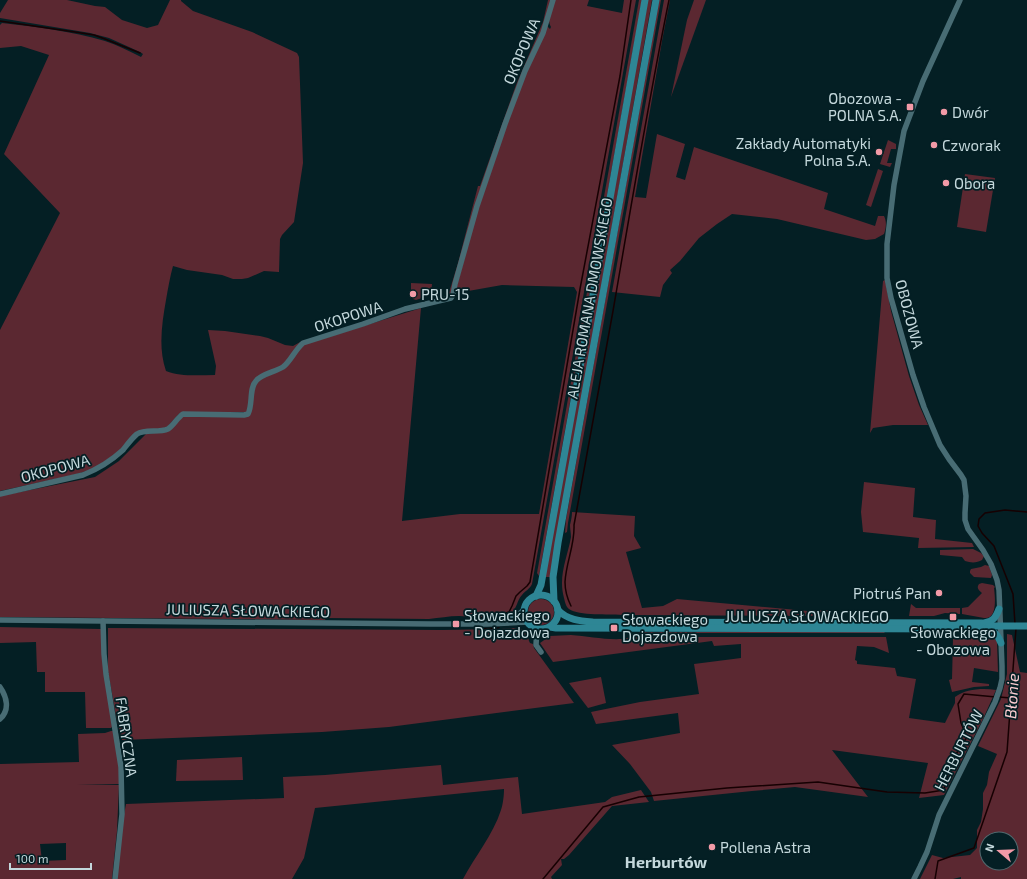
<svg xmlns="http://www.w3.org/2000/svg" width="1027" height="879" font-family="'Exo 2',sans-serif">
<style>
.green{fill:#5b2831;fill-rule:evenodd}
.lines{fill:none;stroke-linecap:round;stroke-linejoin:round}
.stream{stroke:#160002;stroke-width:1.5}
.minor{stroke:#486c74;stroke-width:5.5}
.major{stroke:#2e8695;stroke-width:7}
.poi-dot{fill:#f39aa7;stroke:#041f24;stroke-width:1.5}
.labels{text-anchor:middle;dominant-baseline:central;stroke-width:3.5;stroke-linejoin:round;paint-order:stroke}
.street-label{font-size:15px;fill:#c4d8dc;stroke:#041f24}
.poi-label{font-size:15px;fill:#c4d8dc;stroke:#041f24;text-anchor:start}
.water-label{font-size:16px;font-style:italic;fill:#facbd0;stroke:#041f24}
.neighbourhood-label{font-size:16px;font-weight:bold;fill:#c4d8dc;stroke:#041f24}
</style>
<rect width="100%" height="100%" fill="#041f24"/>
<!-- green -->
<g class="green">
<path d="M8,0H67L95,6L105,7L122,20L147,28L158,25L170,0H181V1L193,11L252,32L297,53L299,57L303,163L294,222L282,235L280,239L279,272L264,271L248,278L242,279H233L222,275L187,270L173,266C170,277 168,288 166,300C162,323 158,348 166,371C181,377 199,375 215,375L216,366L208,330L225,331L260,336L268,338L285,345L293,346L302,341L322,339L421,308L402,521L460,514H539L577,292L574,287L502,285L457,293L456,289L477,213L518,92L547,26L550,29L551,27C546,19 552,9 555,0H589L587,6L622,13L624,0H636L532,584C530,589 525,591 522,595C517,600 517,609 511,613C502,619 484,620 475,618C469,617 465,616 459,616C449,616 439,618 429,619L326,618L325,620L0,617V496L95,477L119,461L146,434L162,432L182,417H247V412H183L179,414L167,427L160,429L145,430L120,451L93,469L77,474L55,479L0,491V330L60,213L4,154L49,55L21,46L0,48V25L2,23C36,27 71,31 105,41C117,45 129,51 141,57L143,54L140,52L109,38L90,33L0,18V13Z"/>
<path d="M548,0H551L544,27L521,77L451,296L422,303L448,296L458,263L478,186H480L516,85L543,22Z"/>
<path d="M639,0H642L539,576L537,573Z"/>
<path d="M648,0H652L550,577H545Z"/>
<path d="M659,0H661L568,523L567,532L565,533L566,519Z"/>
<path d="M664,0H670L662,41L635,197L646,198L657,134L685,144L676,177L685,180L694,147L828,193L824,209L875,226L878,216H884C887,222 886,228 884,234L875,239L866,240L777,219L732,214L717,224L699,238L680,261L670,270L672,273L663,285L660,297L612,292Z"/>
<path d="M694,0H706L671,97L687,20Z"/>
<path d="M888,140L896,144V149H891L887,163H892L890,167L880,164Z"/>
<path d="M878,169L883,171L871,207L866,205Z"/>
<path d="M965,174L995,178L986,232L957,227Z"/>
<path d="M885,280L891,311L909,376L919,405L928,425H893L873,428L870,433L883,281Z"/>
<path d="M411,283L432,284L431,295L416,300L413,299L411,291Z"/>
<path d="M864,482L915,488L913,517L936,520L935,539L972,543L974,547L918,548L919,538L863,532L861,512Z"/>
<path d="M572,512L635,516L634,536L641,548L626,552L642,608L663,606L677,599L808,611L827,610L833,616L622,615C609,614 579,616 569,609C566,607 565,602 564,598C558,576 567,559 571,537C571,533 570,529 570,525C571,521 572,516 572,512Z"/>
<path d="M973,549L981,553L984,556L982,560C977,563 971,563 965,561L962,557L940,555V550Z"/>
<path d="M985,565L989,566L992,575L991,578L974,577L970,573V571L971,569L981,567Z"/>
<path d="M982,583L993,585L995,587L994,588C995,596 998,620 984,618C977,617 969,615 962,614V608L968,607L982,593C979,590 976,588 979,584Z"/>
<circle cx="541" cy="612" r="13"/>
<path d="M911,604L916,608H960V614L945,613L934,616H909Z"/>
<path d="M0,627L101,629L113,725L111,728H86L85,692H45V672H37L36,642L0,643Z"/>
<path d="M108,628L442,630L501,629L514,628L522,629L527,633L529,641L530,643L533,644L534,648L574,703L389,727L322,732L122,740L116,716L108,671Z"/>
<path d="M641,632H884L885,633H639Z"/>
<path d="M985,633C991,634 994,637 997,642L998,672L974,668L972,682L989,684V686L974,687L952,692L949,680L952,679L953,639H969Z"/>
<path d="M1007,634L1012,635L1020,672L1027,673V879H961V877L953,879H920L932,855L943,858L970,855L977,848V830L981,822L983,809V793L987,785L989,772L997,754L978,746L1001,699L1007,674ZM987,839H1011V863H987Z"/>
<path d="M571,635C587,636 605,640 622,639C628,638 634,636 641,636L696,637H886L889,653L874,647L857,646L855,660L857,661V664L895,668L897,676L916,679L909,718L945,723L955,703V697C966,689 982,688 996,690L983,719L944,795L919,798L928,763L832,750L868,797L795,787L752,791L654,801L651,792L630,764L612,745L680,733L678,713L596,724L591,712L640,702L699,694L694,664L741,658V644L714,646L712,641L553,662L540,643L550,636Z"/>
<path d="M601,677L606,703L588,708L569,683Z"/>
<path d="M111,731H113L119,762L120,784L77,785H119L117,831L112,879H0V764L79,762L78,734L105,733ZM66,843V860L42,861L40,844Z"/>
<path d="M242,757L243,780L176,781L177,760Z"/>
<path d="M441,765L443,785L518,777L522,814L605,802L612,797L641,790L649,802L612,806L569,855L564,859H561L562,865L551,877L552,879H463C475,856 493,835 501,810C503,804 504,795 504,789L315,808L304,858L292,879H117L123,820L126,804L284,798L283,777L325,775Z"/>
</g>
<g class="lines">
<!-- stream -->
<g class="stream">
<path d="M0,21L75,32L94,35L105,39L140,53"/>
<path d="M571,606C567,598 565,590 565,582C566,562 575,545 574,525C587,454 600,382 613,311C631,207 648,103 669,0"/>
<path d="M481,618L499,615L509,612L512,606L516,596L520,592L527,586L530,582L580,289L620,76L631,0"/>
<path d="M1015,624L1013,594L994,546L982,533L978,526L979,519L985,513L1005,510L1027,512"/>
<path d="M480,629L499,628"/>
<path d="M999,697L1011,698"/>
<path d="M543,879L603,807L639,797L727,788L818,782L887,792L925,793L944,790L951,762L967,737L961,723L958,704L964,694L996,697"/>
<path d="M935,879L938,861L974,848L1007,752L1016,628"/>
</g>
<!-- minor -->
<g class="minor">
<path d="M0,494L83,475C98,469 111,461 123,450C127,445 132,438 137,434C145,429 159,433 168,429C174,425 177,418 183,414L244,415L248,414C253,405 249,388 256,381C261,374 275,372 283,367C290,362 295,350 303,343L363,324L405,309L451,298L453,295L455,284L477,206L505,124L525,71L543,33L553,0"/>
<path d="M0,620L431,624H487L528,622"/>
<path d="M103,621L104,654L106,674L121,767L122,814L115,879"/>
<path d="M500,622L515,617L524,610"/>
<path d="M537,628L536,645L541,652"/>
<path d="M0,687C7,697 10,710 0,719"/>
<path d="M914,879L920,867L927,852L939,815L995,702L1000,688L1002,679V666L999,590L997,580L991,564L983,550L968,529L965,520V513L966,496L964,480L961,475L949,459L940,445L924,407L913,375L891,298L887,278V244L894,185L904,131L923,81L960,0"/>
</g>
<!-- major -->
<g class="major">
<circle cx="541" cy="612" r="17"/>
<path d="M536,596L541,585L594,289L645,0"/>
<path d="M554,601L553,577L558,543L656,0"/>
<path d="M558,610C567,620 581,621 593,622L981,623L992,626"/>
<path d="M984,623C993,622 996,617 999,609"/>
<path d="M550,627L556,628C698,628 840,628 981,629L993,626H1027"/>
<path d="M984,629C994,630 998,635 1001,643"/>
</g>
</g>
<!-- markers -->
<g class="poi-dot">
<rect x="906" y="103" width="8" height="8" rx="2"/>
<circle cx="944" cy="112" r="4"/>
<circle cx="934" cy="145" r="4"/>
<circle cx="879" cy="152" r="4"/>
<circle cx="946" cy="183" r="4"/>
<circle cx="413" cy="294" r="4"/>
<circle cx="939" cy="593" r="4"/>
<rect x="949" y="613" width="8" height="8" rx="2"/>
<rect x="452" y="620" width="8" height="8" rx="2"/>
<rect x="610" y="624" width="8" height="8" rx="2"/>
<circle cx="712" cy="847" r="4"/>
</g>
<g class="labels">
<!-- street labels -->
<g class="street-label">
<text transform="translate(521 51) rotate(-67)">OKOPOWA</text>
<text transform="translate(589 298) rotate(-80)">ALEJA ROMANA DMOWSKIEGO</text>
<text transform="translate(910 314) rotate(75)">OBOZOWA</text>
<text transform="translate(348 316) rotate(-18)">OKOPOWA</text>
<text transform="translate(55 468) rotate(-15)">OKOPOWA</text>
<text transform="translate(248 610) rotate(1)">JULIUSZA SŁOWACKIEGO</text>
<text x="807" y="616">JULIUSZA SŁOWACKIEGO</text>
<text transform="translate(127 737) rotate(82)">FABRYCZNA</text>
<text transform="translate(958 750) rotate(-63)">HERBURTÓW</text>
</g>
<!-- poi labels -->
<g class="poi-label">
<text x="902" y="98" text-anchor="end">Obozowa -<tspan x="902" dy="17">POLNA S.A.</tspan></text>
<text x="952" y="112">Dwór</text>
<text x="871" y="143" text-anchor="end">Zakłady Automatyki<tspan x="871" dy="17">Polna S.A.</tspan></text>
<text x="942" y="145">Czworak</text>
<text x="954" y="183">Obora</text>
<text x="421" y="294">PRU-15</text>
<text x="931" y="593" text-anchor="end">Piotruś Pan</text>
<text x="464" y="615">Słowackiego<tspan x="464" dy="17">- Dojazdowa</tspan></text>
<text x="622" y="619">Słowackiego<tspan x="622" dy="17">Dojazdowa</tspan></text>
<text x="953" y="632" text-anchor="middle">Słowackiego<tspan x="953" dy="17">- Obozowa</tspan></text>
<text x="720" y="847">Pollena Astra</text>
</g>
<!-- water labels -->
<g class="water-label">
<text transform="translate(1011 696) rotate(-86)">Błonie</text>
</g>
<!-- neighbourhood labels -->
<g class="neighbourhood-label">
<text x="666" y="861">Herburtów</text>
</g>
</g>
<!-- north arrow -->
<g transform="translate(999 851) rotate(289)"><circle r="19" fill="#041f24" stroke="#51696e"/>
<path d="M0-3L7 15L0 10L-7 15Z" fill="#f39aa7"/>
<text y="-6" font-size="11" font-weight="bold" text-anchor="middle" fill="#c4d8dc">N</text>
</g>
<!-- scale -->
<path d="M10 863v6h81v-6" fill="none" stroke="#c4d8dc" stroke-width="2"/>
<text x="16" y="863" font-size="12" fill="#c4d8dc" stroke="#041f24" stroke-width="3" paint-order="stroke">100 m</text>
</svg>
